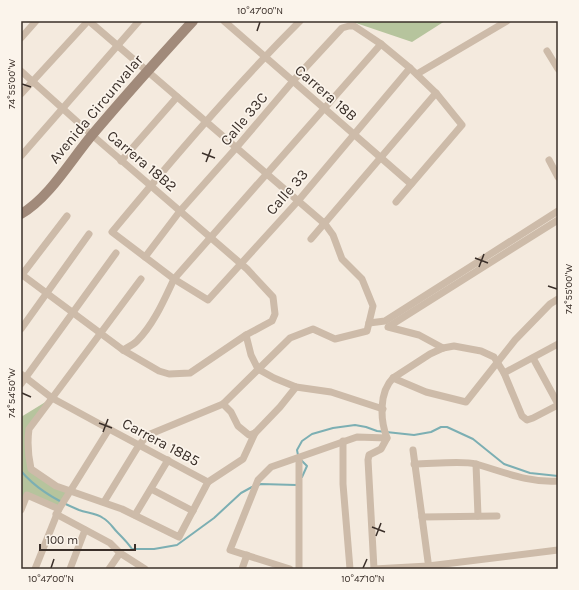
<svg xmlns="http://www.w3.org/2000/svg" width="579" height="590" font-family="Karla,sans-serif">
<style>
.green{fill:#b6c49d}
.lines{fill:none;stroke-linecap:round;stroke-linejoin:round}
.stream{stroke:#7cafb3;stroke-width:2}
.street{stroke:#cdbba9;stroke-width:7}
.secondary{stroke:#a18a7a;stroke-width:10}
.ticks{fill:none;stroke:#3a2f29;stroke-width:1.5}
.labels{text-anchor:middle;dominant-baseline:central;stroke-width:3.5;stroke-linejoin:round;paint-order:stroke}
.street-label{font-size:15px;fill:#3a2f29;stroke:#fbf4eb}
.neatline{fill:none;stroke:#3a2f29;stroke-width:1.5}
.ticks-label{font-size:10px;text-anchor:middle;fill:#3a2f29}
</style>
<rect width="100%" height="100%" fill="#f4eade"/>
<!-- green -->
<g class="green">
<path d="M350,21H445L412,42Z"/>
<path d="M52,398L29,429L31,469L70,491L59,509L27,495L21,510V417Z"/>
</g>
<g class="lines">
<!-- stream -->
<g class="stream">
<path d="M298,455L297,450L302,441L312,434L333,428L355,425L366,427L377,431L414,435L431,432L441,427H447L473,439L504,464L530,473L558,476"/>
<path d="M301,460L307,466L302,477"/>
<path d="M21,471C37,490 57,501 79,510C87,513 96,513 103,518C110,522 112,527 118,533C123,538 128,543 132,549H154L177,545L214,518L241,493L252,487"/>
<path d="M258,485L261,484L296,485L297,484"/>
</g>
<!-- street -->
<g class="street">
<path d="M89,21L325,224L333,235L342,259L362,279L373,306L367,331L335,339L313,329L290,338L223,404L148,435L139,445L104,502"/>
<path d="M224,21L411,184"/>
<path d="M300,21C233,88 172,160 112,232L174,279L208,300L298,201L410,68"/>
<path d="M21,38L36,21"/>
<path d="M547,51L558,69"/>
<path d="M21,71L92,135L247,269L273,297L275,314L272,321L246,335L251,355L258,369L274,378L296,387L331,392L383,409"/>
<path d="M417,74L507,21"/>
<path d="M21,94L88,21"/>
<path d="M21,156L139,21"/>
<path d="M549,160L558,177"/>
<path d="M121,161L177,97"/>
<path d="M311,239L436,93"/>
<path d="M145,257L180,211L236,148L293,81L342,28L349,26H354L381,44L410,68L436,93L462,125L396,202"/>
<path d="M21,274L123,350L159,371L169,374L190,373L246,335"/>
<path d="M21,276L67,216"/>
<path d="M141,279L29,429C27,443 28,455 31,469L56,486L122,509L179,537L208,482L243,459L255,433"/>
<path d="M369,323L385,321L558,211"/>
<path d="M21,329L89,234"/>
<path d="M443,348L419,335L388,327L558,220"/>
<path d="M123,350C128,347 133,345 137,341C154,324 164,300 174,279L381,44"/>
<path d="M533,358L558,404"/>
<path d="M504,373L558,344"/>
<path d="M21,374L52,398L109,429L208,482"/>
<path d="M393,378L426,392L466,402L515,340L550,304L558,299"/>
<path d="M21,384L116,253"/>
<path d="M223,404L231,412L238,426L249,435L255,433L280,407L296,387"/>
<path d="M343,441V484L350,569"/>
<path d="M413,450L429,569"/>
<path d="M299,458V569"/>
<path d="M414,464C431,464 462,460 476,464C504,472 529,483 558,481"/>
<path d="M476,464L478,516"/>
<path d="M151,489L193,511"/>
<path d="M21,510L27,495L59,509"/>
<path d="M56,514L110,543L120,553L145,569"/>
<path d="M135,515L168,460"/>
<path d="M422,517L497,516"/>
<path d="M35,569L59,509L109,429"/>
<path d="M70,569L85,530"/>
<path d="M109,569L120,553"/>
<path d="M242,569L247,555"/>
<path d="M290,569L230,550L258,480L271,467L357,437L387,438"/>
<path d="M374,569L368,460L369,455L381,449L387,438C380,420 379,392 393,378L430,354L443,348L454,346L481,351L494,357L504,373L522,416L527,420L533,418L558,405"/>
<path d="M374,569L428,566L558,550"/>
</g>
<!-- secondary -->
<path class="secondary" d="M21,214C49,198 71,160 92,135C125,96 159,58 193,21"/>
</g>
<!-- ticks -->
<path class="ticks" d="M257,31L260,22M22,84L31,87M202,153L215,158M206,162L211,149M475,258L488,263M479,267L484,254M548,286L557,289M22,393L31,397M99,423L112,428M103,432L108,419M372,527L385,532M376,536L381,523M51,568L54,559M363,568L367,559"/>
<g class="labels">
<!-- street labels -->
<g class="street-label">
<text transform="translate(326 93) rotate(41)">Carrera 18B</text>
<text transform="translate(96 109) rotate(-50)">Avenida Circunvalar</text>
<text transform="translate(244 119) rotate(-50)">Calle 33C</text>
<text transform="translate(142 161) rotate(40)">Carrera 18B2</text>
<text transform="translate(287 192) rotate(-49)">Calle 33</text>
<text transform="translate(161 442) rotate(28)">Carrera 18B5</text>
</g>
</g>
<!-- border -->
<rect width="579" height="590" fill="none" stroke="#fbf4eb" stroke-width="44"/>
<!-- scale -->
<path d="M40 544v6h95v-6" fill="none" stroke="#3a2f29" stroke-width="2"/>
<text x="46" y="544" font-size="12" fill="#3a2f29" stroke="#fbf4eb" stroke-width="3" paint-order="stroke">100 m</text>
<rect x="22" y="22" width="535" height="546" class="neatline"/>
<g class="ticks-label">
<text x="260" y="14">10°47'00"N</text>
<text transform="translate(11 84) rotate(-90)" y="4">74°55'00"W</text>
<text transform="translate(568 289) rotate(-90)" y="4">74°55'00"W</text>
<text transform="translate(11 393) rotate(-90)" y="4">74°54'50"W</text>
<text x="51" y="582">10°47'00"N</text>
<text x="363" y="582">10°47'10"N</text>
</g>
</svg>
